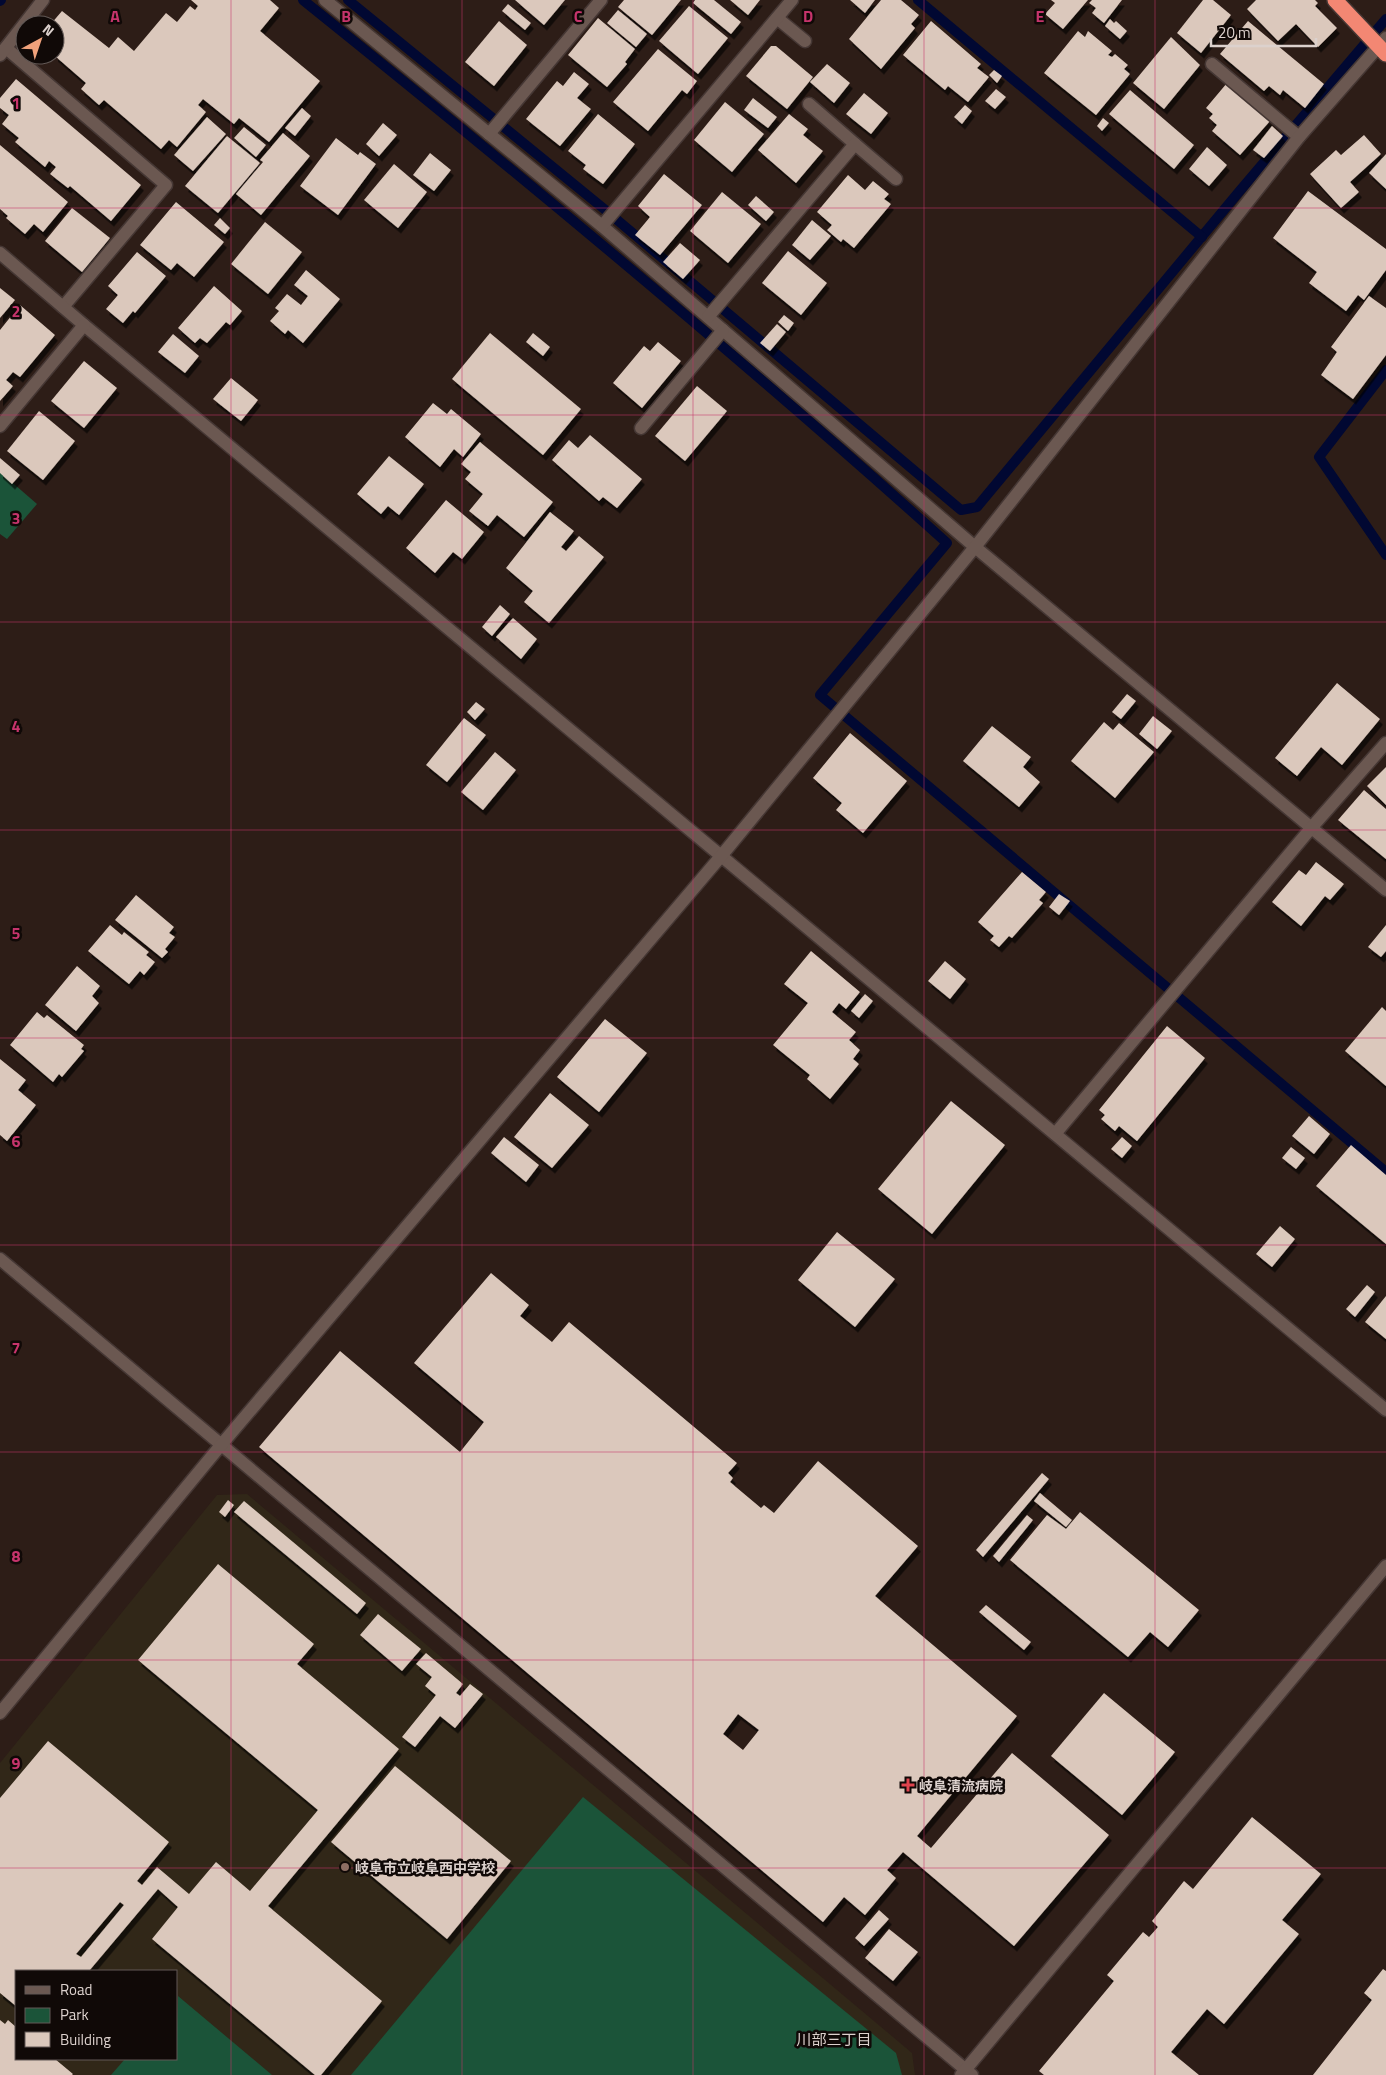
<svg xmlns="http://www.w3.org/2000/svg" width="1386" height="2075" font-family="'Titillium Web','Noto Sans JP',sans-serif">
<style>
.education{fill:#312718;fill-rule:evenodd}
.green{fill:#1b5439}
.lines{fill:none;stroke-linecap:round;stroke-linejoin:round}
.stream{stroke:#010832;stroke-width:10}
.building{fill:#dbc8bc;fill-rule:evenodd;filter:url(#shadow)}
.street-casing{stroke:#453734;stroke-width:15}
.secondary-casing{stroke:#453734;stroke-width:15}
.highway-casing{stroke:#453734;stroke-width:18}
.street{stroke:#6b5851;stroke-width:12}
.secondary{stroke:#6b5851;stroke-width:12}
.highway{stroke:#f38773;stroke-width:15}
.grid{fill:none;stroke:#c6346c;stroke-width:1;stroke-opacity:0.55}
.health-dot{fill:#e0444e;stroke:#100907;stroke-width:2}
.education-dot{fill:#8d6e63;stroke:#100907;stroke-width:2}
.labels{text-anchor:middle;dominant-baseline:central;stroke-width:5;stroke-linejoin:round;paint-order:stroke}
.poi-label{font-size:14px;font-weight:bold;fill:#dcd1cd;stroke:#100907;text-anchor:start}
.neighbourhood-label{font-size:15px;fill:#dcd1cd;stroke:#100907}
.grid-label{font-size:16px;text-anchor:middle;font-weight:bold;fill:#c6346c;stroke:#100907;stroke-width:5;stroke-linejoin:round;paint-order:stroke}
</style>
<defs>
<filter id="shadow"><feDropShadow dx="3" dy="5.5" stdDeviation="0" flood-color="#0009"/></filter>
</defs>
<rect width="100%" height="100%" fill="#2d1d17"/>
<!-- education -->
<path class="education" d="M247,1494L912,2053L915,2075H0V1763L217,1495ZM16,1971H176V2059H16Z"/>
<!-- green -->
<g class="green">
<path d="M0,472L37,504L7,539L0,534Z"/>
<path d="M583,1797L896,2053L902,2075H351Z"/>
<path d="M178,1996L272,2075H111L125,2059H176Z"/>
</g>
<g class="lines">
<!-- stream -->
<g class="stream">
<path d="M303,0C522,176 738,355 947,543L820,695L1386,1172"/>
<path d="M348,0L603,208L961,510L977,507L1238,193L1386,19"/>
<path d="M918,0L1202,237"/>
<path d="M0,1L1,0"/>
<path d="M1386,370L1319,457L1386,555"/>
</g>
</g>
<!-- building -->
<g class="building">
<path d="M191,0H270L279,8L260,31L320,81L269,142L239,118L234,124L203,99L198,105L206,112L177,147L169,140L161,149L104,100L99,105L81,89L86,83L55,56V25H50L62,11L109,48L118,37L134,51L166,13L177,22L190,6L195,10L198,6Z"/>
<path d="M515,0H565L544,25Z"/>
<path d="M624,0H681L652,35L618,7Z"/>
<path d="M695,0H714L741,22L731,34L693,3Z"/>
<path d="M730,0H760L748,15Z"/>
<path d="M850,0H875L865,13Z"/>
<path d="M881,0H901L919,15L911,24L915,28L881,69L849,39Z"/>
<path d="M1051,0H1088L1063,29L1045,14L1055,3Z"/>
<path d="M1092,0H1122L1104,23L1092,13L1096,8L1089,3Z"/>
<path d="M1203,0H1213L1231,15L1201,53L1177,33Z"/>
<path d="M1256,0H1315L1318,3L1315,6L1337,28L1318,47L1296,24L1278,41L1247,9Z"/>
<path d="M508,4L531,23L525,30L502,11Z"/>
<path d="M689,6L728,38L698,74L659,41Z"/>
<path d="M618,10L647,34L636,47L607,23Z"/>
<path d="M598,18L635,49L625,62L627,64L607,87L568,55Z"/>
<path d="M1110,19L1114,23L1116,21L1127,31L1120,39L1105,26Z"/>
<path d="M499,21L527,45L494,86L465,62Z"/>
<path d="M931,21L981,64L977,68L989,77L968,102L948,86L945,90L903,55Z"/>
<path d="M1248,21L1324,84L1305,108L1283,90L1280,95L1269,86L1264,91L1220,54Z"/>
<path d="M1078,31L1085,37L1088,31L1112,51L1108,55L1112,57L1115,54L1128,65L1124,69L1130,74L1096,115L1044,73Z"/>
<path d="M1171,37L1200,65L1164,109L1133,83Z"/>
<path d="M771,46H776L813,77L787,109L746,76Z"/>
<path d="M658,49L697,81L687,94L682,90L648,131L613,102Z"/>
<path d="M827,64L850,83L834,103L810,82Z"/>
<path d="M994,70L1002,76L997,83L989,75Z"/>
<path d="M574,72L589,84L577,98L591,109L560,146L526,119L557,81L563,86Z"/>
<path d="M16,79L141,185L111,221L70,186L68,188L50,174L56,167L49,161L45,167L15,142L19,138L2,124L9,115L0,108V98Z"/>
<path d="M1227,83L1270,121L1240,155L1212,131L1217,125L1209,118L1213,114L1206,108Z"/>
<path d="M996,89L1006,97L995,109L985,101Z"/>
<path d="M1130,90L1194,145L1174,169L1109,114Z"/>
<path d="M864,93L888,113L871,134L846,114Z"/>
<path d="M753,98L777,117L768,128L744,110Z"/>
<path d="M725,102L764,134L732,172L694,140Z"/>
<path d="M965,105L972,111L962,124L954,117Z"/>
<path d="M302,108L311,116L295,136L285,128Z"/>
<path d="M598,114L635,144L603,184L583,169L586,165L568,151Z"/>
<path d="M789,114L808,129L803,135L823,151L796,183L758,150Z"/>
<path d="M207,117L226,134L193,171L174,155Z"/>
<path d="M1103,118L1109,123L1102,131L1097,126Z"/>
<path d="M383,123L397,135L379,156L366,144Z"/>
<path d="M1272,126L1283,136L1264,158L1253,150Z"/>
<path d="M244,127L266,145L256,157L234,138Z"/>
<path d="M283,133L310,156L261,215L236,194L263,162L260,160Z"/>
<path d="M1364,135L1381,154L1350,182L1359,192L1341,208L1310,174L1336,150L1341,155Z"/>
<path d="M227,136L260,163L218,213L185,186Z"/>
<path d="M336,138L358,155L360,152L376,164L338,215L300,186Z"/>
<path d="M0,145L68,202L43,232L34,224L25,234L6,218L8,216L0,209Z"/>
<path d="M1207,147L1227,165L1209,186L1189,169Z"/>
<path d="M430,153L451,170L434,191L413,175Z"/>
<path d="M1386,154V189L1369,173Z"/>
<path d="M394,164L427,192L398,228L364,200Z"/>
<path d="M664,174L702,205L660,255L635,235L650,217L638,206Z"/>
<path d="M848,175L865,190L873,181L889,194L884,199L891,204L854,248L843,239L841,242L827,230L832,225L817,212Z"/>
<path d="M1308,191L1386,249V270L1364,300L1358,295L1346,311L1309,283L1317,272L1273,238Z"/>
<path d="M722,192L761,224L728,263L690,231Z"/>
<path d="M756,196L774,212L766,221L748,205Z"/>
<path d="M176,202L224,242L194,277L177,263L171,270L140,245Z"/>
<path d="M72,208L110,238L82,272L45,241Z"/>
<path d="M220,218L230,228L225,234L214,225Z"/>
<path d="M812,220L831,236L810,260L792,245Z"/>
<path d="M265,222L302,252L268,294L231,264Z"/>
<path d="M680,243L700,260L683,279L663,262Z"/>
<path d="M788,251L827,283L801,315L762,283Z"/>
<path d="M137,252L166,276L135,313L133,311L123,323L106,309L118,295L108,286Z"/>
<path d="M306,270L340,299L303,343L288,330L285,334L270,321L279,311L275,308L287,294L301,305L308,296L294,285Z"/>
<path d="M214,286L242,311L230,325L226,322L207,343L200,338L195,343L178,328Z"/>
<path d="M0,288L15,300L0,318Z"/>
<path d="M1369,296L1386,308V355L1353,399L1321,375L1337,352L1331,347Z"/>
<path d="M20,305L55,335L20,377L13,372L6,380L13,386L0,401V330Z"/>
<path d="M784,315L794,323L788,331L778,322Z"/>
<path d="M777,324L786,332L770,351L760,343Z"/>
<path d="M490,333L581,409L543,455L452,379Z"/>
<path d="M533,333L550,347L543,356L526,342Z"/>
<path d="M173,334L199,356L185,373L158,352Z"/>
<path d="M658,342L681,361L642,408L613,383L644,346L650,351Z"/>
<path d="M84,361L117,388L84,428L51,401Z"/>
<path d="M231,378L258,400L241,421L213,399Z"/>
<path d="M697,386L727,411L685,461L655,436Z"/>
<path d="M433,403L447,414L451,409L481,434L463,457L454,449L440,467L405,437Z"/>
<path d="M39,411L75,441L43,480L7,451Z"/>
<path d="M590,435L642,479L617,508L603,497L599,501L552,460L569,440L578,448Z"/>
<path d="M480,442L553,502L524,537L497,515L488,526L469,511L483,494L465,479L471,472L461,464Z"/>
<path d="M389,456L424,484L399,515L388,506L381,514L357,494Z"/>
<path d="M0,458L20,475L12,484L0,473Z"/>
<path d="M446,500L484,532L462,559L453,552L435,573L406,548Z"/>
<path d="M550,512L574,531L561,547L566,551L579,536L604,557L549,623L524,602L533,591L506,568Z"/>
<path d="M500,605L510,614L492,636L482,627Z"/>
<path d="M513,618L537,639L521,659L496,637Z"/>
<path d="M1337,683L1380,719L1342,765L1321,747L1297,776L1275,758Z"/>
<path d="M1127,694L1136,701L1121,719L1112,712Z"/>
<path d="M476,702L485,709L475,720L467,712Z"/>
<path d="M1153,716L1172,731L1157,749L1139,734Z"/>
<path d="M464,718L486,735L447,782L426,765Z"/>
<path d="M1104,722L1113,730L1119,723L1154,752L1115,798L1071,761Z"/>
<path d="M992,726L1031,757L1023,767L1040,782L1019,807L963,761Z"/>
<path d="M850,733L907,781L863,833L836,810L842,803L813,778Z"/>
<path d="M495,752L516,770L483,810L461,792Z"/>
<path d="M1386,767V805L1367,786Z"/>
<path d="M1364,790L1386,809V859L1338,820Z"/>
<path d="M1316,862L1344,884L1330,900L1325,896L1301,926L1272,902L1299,870L1306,875Z"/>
<path d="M1022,872L1046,892L1039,900L1043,903L1012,938L1009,936L999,947L990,940L994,936L978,922Z"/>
<path d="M1059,894L1070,901L1059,915L1049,907Z"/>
<path d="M136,895L174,927L169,933L175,937L165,949L168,952L162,958L115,920Z"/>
<path d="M110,925L122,935L124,932L149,952L146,955L155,962L144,975L140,971L129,984L88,951Z"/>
<path d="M1386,925V951L1381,957L1368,947Z"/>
<path d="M811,951L860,992L846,1009L839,1003L832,1012L856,1032L849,1040L860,1050L853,1059L859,1064L830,1099L807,1079L810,1075L773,1045L808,1003L784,984Z"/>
<path d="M945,961L966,979L950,999L928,981Z"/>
<path d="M77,966L100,986L92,996L99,1003L76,1031L45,1005Z"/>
<path d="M865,994L873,1001L859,1018L851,1011Z"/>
<path d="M1382,1007L1386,1011V1086L1345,1051Z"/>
<path d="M37,1012L44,1018L47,1015L84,1045L81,1049L84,1051L62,1077L59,1074L53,1082L10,1045Z"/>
<path d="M605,1019L647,1053L599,1112L557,1077Z"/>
<path d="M1167,1026L1205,1058L1137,1141L1119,1126L1115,1131L1101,1119L1105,1115L1099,1110Z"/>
<path d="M0,1059L26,1080L18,1090L36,1105L7,1141L0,1135Z"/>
<path d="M550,1093L589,1125L552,1168L514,1137Z"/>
<path d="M951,1101L1005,1145L932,1234L878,1189Z"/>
<path d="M1309,1116L1330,1134L1314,1154L1292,1136Z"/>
<path d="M504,1137L539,1165L526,1182L491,1153Z"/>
<path d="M1122,1137L1132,1146L1122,1158L1111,1149Z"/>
<path d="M1351,1145L1386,1175V1244L1316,1186Z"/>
<path d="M1291,1147L1305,1158L1296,1169L1282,1158Z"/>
<path d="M1280,1226L1295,1239L1272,1267L1256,1254Z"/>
<path d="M837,1232L895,1279L855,1327L798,1280Z"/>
<path d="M491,1273L529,1305L520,1316L552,1342L569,1322L737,1463L728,1473L733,1478L730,1482L761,1508L764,1505L774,1513L818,1461L918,1546L875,1596L1017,1716L917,1836L931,1848L1012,1753L1109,1835L1014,1946L903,1852L887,1870L896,1878L865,1915L844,1897L823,1922L259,1447L340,1351L460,1452L484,1422L414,1363ZM738,1714L759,1730L743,1750L723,1734Z"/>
<path d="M1367,1285L1375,1292L1355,1317L1346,1309Z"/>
<path d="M1386,1296V1339L1365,1322Z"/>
<path d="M1042,1473L1049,1479L983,1557L976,1550Z"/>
<path d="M1040,1493L1072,1520L1066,1527L1034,1501Z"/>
<path d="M228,1500L234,1505L225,1517L219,1512Z"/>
<path d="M244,1501L366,1603L357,1614L234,1512Z"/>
<path d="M1080,1512L1199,1610L1168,1647L1150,1632L1128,1657L1010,1560L1047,1515L1066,1529Z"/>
<path d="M1027,1515L1033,1520L999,1562L993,1556Z"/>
<path d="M218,1564L314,1644L297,1664L399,1749L268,1906L382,2001L321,2075H315L152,1939L178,1907L158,1889L89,1971H16V2006L0,1993V1798L48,1741L169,1842L137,1881L142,1885L157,1867L189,1894L216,1862L250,1891L318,1810L138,1660ZM120,1902L124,1905L81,1957L76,1954Z"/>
<path d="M986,1605L1031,1642L1024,1650L979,1612Z"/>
<path d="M378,1614L421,1649L402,1671L360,1635Z"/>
<path d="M426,1653L463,1684L456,1693L460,1696L470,1684L483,1694L455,1728L440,1716L415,1747L402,1737L436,1695L425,1686L432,1677L416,1664Z"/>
<path d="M1104,1693L1175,1752L1122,1815L1051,1756Z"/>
<path d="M395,1766L511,1861L447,1939L331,1842Z"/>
<path d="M1252,1817L1321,1874L1282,1920L1299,1934L1224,2024L1207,2009L1171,2052L1199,2075H1044L1039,2071L1114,1981L1107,1975L1143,1932L1149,1937L1158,1927L1152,1921L1184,1881L1193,1889Z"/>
<path d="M879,1910L889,1919L864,1946L855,1938Z"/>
<path d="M889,1929L918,1952L893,1981L865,1958Z"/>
<path d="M1383,1969L1386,1971V2075H1313L1372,2000L1364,1993Z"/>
<path d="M0,2020L5,2024L8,2020L16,2027V2059H55L73,2074L72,2075H0Z"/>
</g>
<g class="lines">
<!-- street casing -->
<g class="street-casing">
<g id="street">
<path d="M325,0L602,226L975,547L1386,890"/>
<path d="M777,18L805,41"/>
<path d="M6,48L166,185L63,307"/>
<path d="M1212,64L1299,137"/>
<path d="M809,104L855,144"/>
<path d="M489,134L601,0"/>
<path d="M602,226L792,0"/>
<path d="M0,253L84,325L1386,1410"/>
<path d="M708,317L855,144L896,179"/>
<path d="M0,426L84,325"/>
<path d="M641,428L723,330"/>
<path d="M1055,1134L1312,827L1386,743"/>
<path d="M0,1259L972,2075"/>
<path d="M0,1713L221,1445L722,855L975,547L1299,137L1386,38"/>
<path d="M961,2075L1386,1566"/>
</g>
</g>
<!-- secondary casing -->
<g class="secondary-casing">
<path id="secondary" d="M0,55L43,0"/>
</g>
<!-- highway casing -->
<g class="highway-casing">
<path id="highway" d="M1335,0L1386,54"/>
</g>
<!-- street -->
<use href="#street" class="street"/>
<!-- secondary -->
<use href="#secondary" class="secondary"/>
<!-- highway -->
<use href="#highway" class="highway"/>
</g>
<!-- grid -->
<path class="grid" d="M231,0V2075M462,0V2075M693,0V2075M924,0V2075M1155,0V2075M0,208H1386M0,415H1386M0,622H1386M0,830H1386M0,1038H1386M0,1245H1386M0,1452H1386M0,1660H1386M0,1868H1386"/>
<!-- markers -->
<path class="health-dot" d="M905.5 1777.5h5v5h5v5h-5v5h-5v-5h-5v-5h5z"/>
<circle class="education-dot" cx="345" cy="1867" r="5"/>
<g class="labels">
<!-- poi labels -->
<g class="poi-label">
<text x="919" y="1785">岐阜清流病院</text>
<text x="355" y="1867">岐阜市立岐阜西中学校</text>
</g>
<!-- neighbourhood labels -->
<g class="neighbourhood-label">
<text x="834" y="2039">川部三丁目</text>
</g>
</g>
<g class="grid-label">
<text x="115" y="22">A</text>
<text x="346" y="22">B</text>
<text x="578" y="22">C</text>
<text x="808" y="22">D</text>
<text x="1040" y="22">E</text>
<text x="16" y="109">1</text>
<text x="16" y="317">2</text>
<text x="16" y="524">3</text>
<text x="16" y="732">4</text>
<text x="16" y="939">5</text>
<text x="16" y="1147">6</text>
<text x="16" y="1354">7</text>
<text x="16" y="1562">8</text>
<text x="16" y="1769">9</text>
</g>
<!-- legend -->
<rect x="15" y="1970" width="162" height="90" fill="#100907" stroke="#625956"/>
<rect x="25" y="1986" width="25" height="8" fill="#6b5851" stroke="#625956"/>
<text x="60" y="1995" font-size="15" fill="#dcd1cd">Road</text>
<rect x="25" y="2008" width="25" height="15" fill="#1b5439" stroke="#625956"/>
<text x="60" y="2020" font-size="15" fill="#dcd1cd">Park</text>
<rect x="25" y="2032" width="25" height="15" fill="#dbc8bc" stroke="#625956"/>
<text x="60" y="2045" font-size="15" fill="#dcd1cd">Building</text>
<!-- north arrow -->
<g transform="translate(40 40) rotate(40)"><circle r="24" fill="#100907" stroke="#625956"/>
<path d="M0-4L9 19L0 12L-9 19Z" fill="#f1a27b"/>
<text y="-8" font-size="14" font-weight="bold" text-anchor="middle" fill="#dcd1cd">N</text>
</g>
<!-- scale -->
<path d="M1211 38v8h105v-8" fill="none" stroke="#dcd1cd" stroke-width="2.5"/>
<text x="1218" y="38" font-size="15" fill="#dcd1cd" stroke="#100907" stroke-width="4" paint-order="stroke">20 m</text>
</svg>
